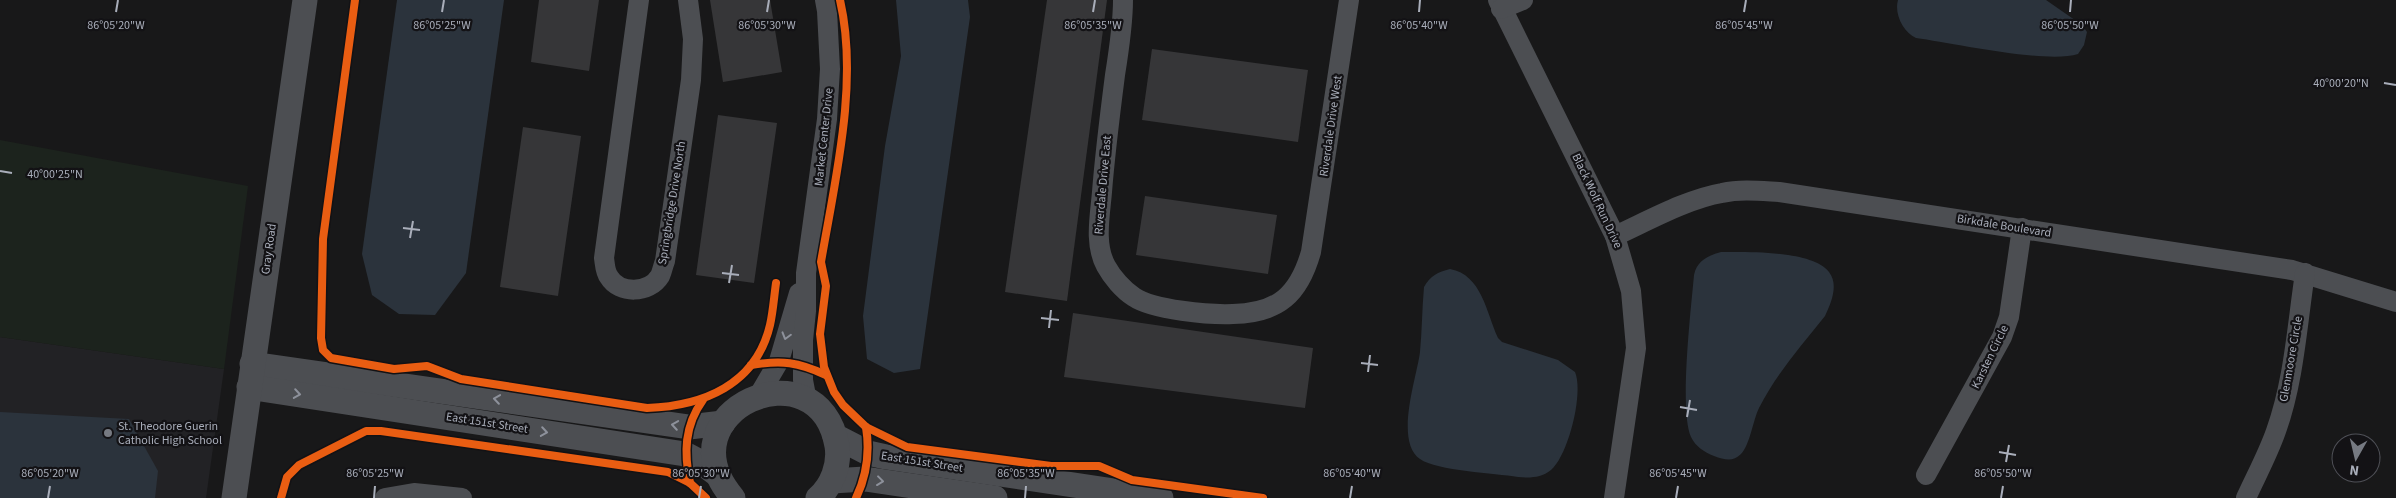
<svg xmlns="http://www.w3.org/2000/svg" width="2396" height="498" font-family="'Source Sans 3',sans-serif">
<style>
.built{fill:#222225}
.green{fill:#1c231d}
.water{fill:#2b333c}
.building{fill:#363638}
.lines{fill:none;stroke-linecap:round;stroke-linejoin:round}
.minor{stroke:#4c4e52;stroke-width:20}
.tertiary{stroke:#4c4e52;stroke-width:25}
.cycleway-casing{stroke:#131215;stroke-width:11}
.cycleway{stroke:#e95d12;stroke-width:8}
.oneway{stroke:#8d919b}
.ticks{fill:none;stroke:#a9aeba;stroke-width:2}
.poi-dot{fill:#767a82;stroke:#131215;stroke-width:2}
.labels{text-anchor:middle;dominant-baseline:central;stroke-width:4.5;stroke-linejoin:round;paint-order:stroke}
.street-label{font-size:12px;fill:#a9aeba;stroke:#131215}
.poi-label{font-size:12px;fill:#a9aeba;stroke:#131215;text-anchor:start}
.ticks-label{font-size:12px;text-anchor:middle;fill:#a9aeba;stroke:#131215;stroke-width:4.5;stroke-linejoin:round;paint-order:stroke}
</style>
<rect width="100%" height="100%" fill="#181819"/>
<!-- built -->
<path class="built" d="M0,337L224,369L206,498H0Z"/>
<!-- green -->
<path class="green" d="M0,140L248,186L224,369L0,337Z"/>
<!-- water -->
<g class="water">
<path d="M397,0H504L466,273L435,315L399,314L372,295L362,254Z"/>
<path d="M896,0H968L970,17L920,369L894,373L867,359L863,316L885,146L901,56Z"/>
<path d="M1898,0H2046L2082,25L2087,32L2084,45L2078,54C2047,64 1953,43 1916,38C1903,32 1894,14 1898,0Z"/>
<path d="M1721,252C1747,252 1812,250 1829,272C1839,285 1831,303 1825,316C1802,345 1776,374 1759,408C1753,420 1750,445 1741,454C1733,462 1725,460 1714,456C1704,452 1696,447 1691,437C1679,411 1691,309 1694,275C1697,261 1707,256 1721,252Z"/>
<path d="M1450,269C1482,275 1486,312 1498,338L1502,342L1558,360L1575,372C1584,393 1568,456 1551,470C1541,478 1530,478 1518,477C1495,473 1437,471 1420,459C1394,441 1417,377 1420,352C1422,331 1422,309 1424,287C1430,276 1438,272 1450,269Z"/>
<path d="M0,412L129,419L158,471L155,498H0Z"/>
</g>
<!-- building -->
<g class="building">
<path d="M539,0H599L589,71L531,62Z"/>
<path d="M710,0H770L782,72L723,82Z"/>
<path d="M1047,0H1107L1067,301L1005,292Z"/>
<path d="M1152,49L1308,70L1298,142L1142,120Z"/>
<path d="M718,115L777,123L754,283L696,275Z"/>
<path d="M523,127L581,136L558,296L500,287Z"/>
<path d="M1145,196L1277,215L1268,274L1136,255Z"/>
<path d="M1073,313L1313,348L1305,408L1064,377Z"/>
</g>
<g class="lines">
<!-- minor -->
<g class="minor">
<path d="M639,0L604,258C605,264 605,272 609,277C619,294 649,294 660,276C662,272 663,266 665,261L691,80L693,39L688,0"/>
<path d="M1123,0C1123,25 1119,50 1115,75C1110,114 1105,153 1102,192C1100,216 1094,244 1106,266C1112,277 1123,290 1134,297C1153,310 1210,315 1233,314C1279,313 1299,294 1311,252L1349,0"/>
<path d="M1498,0L1615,236L1631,291L1636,348L1614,498"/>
<path d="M1501,9L1523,0"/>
<path d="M1615,236C1648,221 1687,199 1722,193C1741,189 1760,191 1779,192L2292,270L2396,302"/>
<path d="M759,395L779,361L799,293"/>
<path d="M807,401L803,380V340L806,311V273L827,119L830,69L827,11L825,0"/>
<path d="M1926,475L2002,337L2009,317L2022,228"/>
<path d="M385,498L414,493L462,498"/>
<path d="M2246,498C2256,476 2268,454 2276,431C2294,381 2297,326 2305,273"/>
</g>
<!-- tertiary -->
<g class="tertiary">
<path d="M252,364L689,427L723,423"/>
<path d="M249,387L685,454L702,463L718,475"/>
<path d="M835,436L868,453L886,457L1161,498"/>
<path d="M832,481L865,479L995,498"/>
<path d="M234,498L305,0"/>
<path d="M733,498C659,411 819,341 837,446C840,465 832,486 818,498"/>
</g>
<!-- cycleway casing -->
<g class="cycleway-casing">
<g id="cycleway">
<path d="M355,0L323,239L321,338L323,350L331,358L394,369L427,366L461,379L647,408C703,406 756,385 770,325C773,312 774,297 776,283"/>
<path d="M840,0C859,82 835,180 821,262L826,286L820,334L824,367L834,392L843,405L866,427L907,447L1051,466H1099L1132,480L1263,498"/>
<path d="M751,365C782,360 798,362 826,375"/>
<path d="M690,483C684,453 684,426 703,400"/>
<path d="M281,498L287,477L299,465L366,431H381L668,472L690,483L706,498"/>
<path d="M856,498C867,475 870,452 866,427"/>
</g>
</g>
<!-- cycleway -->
<use href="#cycleway" class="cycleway"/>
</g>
<!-- one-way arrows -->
<defs><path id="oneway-chevron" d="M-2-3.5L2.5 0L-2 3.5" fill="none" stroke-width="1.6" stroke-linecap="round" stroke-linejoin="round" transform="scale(1.25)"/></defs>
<g class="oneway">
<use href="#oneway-chevron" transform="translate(786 336) rotate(106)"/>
<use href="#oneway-chevron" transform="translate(297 394) rotate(9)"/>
<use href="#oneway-chevron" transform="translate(497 399) rotate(-172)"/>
<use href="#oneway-chevron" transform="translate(675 425) rotate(-171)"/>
<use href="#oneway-chevron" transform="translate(544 432) rotate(9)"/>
<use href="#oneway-chevron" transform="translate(880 481) rotate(7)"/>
</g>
<!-- ticks -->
<path class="ticks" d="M116,12L118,0M442,12L444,0M767,12L769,0M1093,12L1095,0M1419,12L1420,0M1744,12L1746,0M2070,12L2071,0M2384,83L2396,85M0,171L12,173M403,228L420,230M410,238L413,221M722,273L739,275M729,283L732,265M1041,318L1059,320M1049,328L1051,310M1361,363L1378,365M1368,372L1370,355M1680,407L1697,410M1687,417L1690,400M1999,452L2016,455M2006,462L2009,445M48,498L50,486M374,498L375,486M699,498L701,486M1025,498L1026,486M1350,498L1352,486M1676,498L1678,486M2001,498L2003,486"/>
<!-- markers -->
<circle class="poi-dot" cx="108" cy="433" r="5"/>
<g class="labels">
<!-- street labels -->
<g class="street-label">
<text transform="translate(1331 126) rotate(-82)">Riverdale Drive West</text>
<text transform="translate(824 137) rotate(-84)">Market Center Drive</text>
<text transform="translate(1103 185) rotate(-85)">Riverdale Drive East</text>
<text transform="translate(1597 201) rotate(65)">Black Wolf Run Drive</text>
<text transform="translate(672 203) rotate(-81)">Springbridge Drive North</text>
<text transform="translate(2004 226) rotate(9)">Birkdale Boulevard</text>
<text transform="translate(269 249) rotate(-82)">Gray Road</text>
<text transform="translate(1990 357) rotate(-64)">Karsten Circle</text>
<text transform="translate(2291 359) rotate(-80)">Glenmoore Circle</text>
<text transform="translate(487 423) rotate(9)">East 151st Street</text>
<text transform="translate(922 462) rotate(9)">East 151st Street</text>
</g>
<!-- poi labels -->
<g class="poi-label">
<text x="118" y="426">St. Theodore Guerin<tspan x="118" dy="14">Catholic High School</tspan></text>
</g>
</g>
<g class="ticks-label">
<text x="116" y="29">86°05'20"W</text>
<text x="442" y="29">86°05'25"W</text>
<text x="767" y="29">86°05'30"W</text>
<text x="1093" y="29">86°05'35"W</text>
<text x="1419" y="29">86°05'40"W</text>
<text x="1744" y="29">86°05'45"W</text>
<text x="2070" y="29">86°05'50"W</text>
<text x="2341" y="87">40°00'20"N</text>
<text x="55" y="178">40°00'25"N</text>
<text x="50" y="477">86°05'20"W</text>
<text x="375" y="477">86°05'25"W</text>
<text x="701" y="477">86°05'30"W</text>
<text x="1026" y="477">86°05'35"W</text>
<text x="1352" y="477">86°05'40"W</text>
<text x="1678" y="477">86°05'45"W</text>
<text x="2003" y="477">86°05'50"W</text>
</g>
<!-- north arrow -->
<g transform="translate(2356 458) rotate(188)"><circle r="24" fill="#131215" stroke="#4f5057"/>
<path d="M0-4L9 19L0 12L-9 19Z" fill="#767a82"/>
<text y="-8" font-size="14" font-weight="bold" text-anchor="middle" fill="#a9aeba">N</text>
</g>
</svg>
